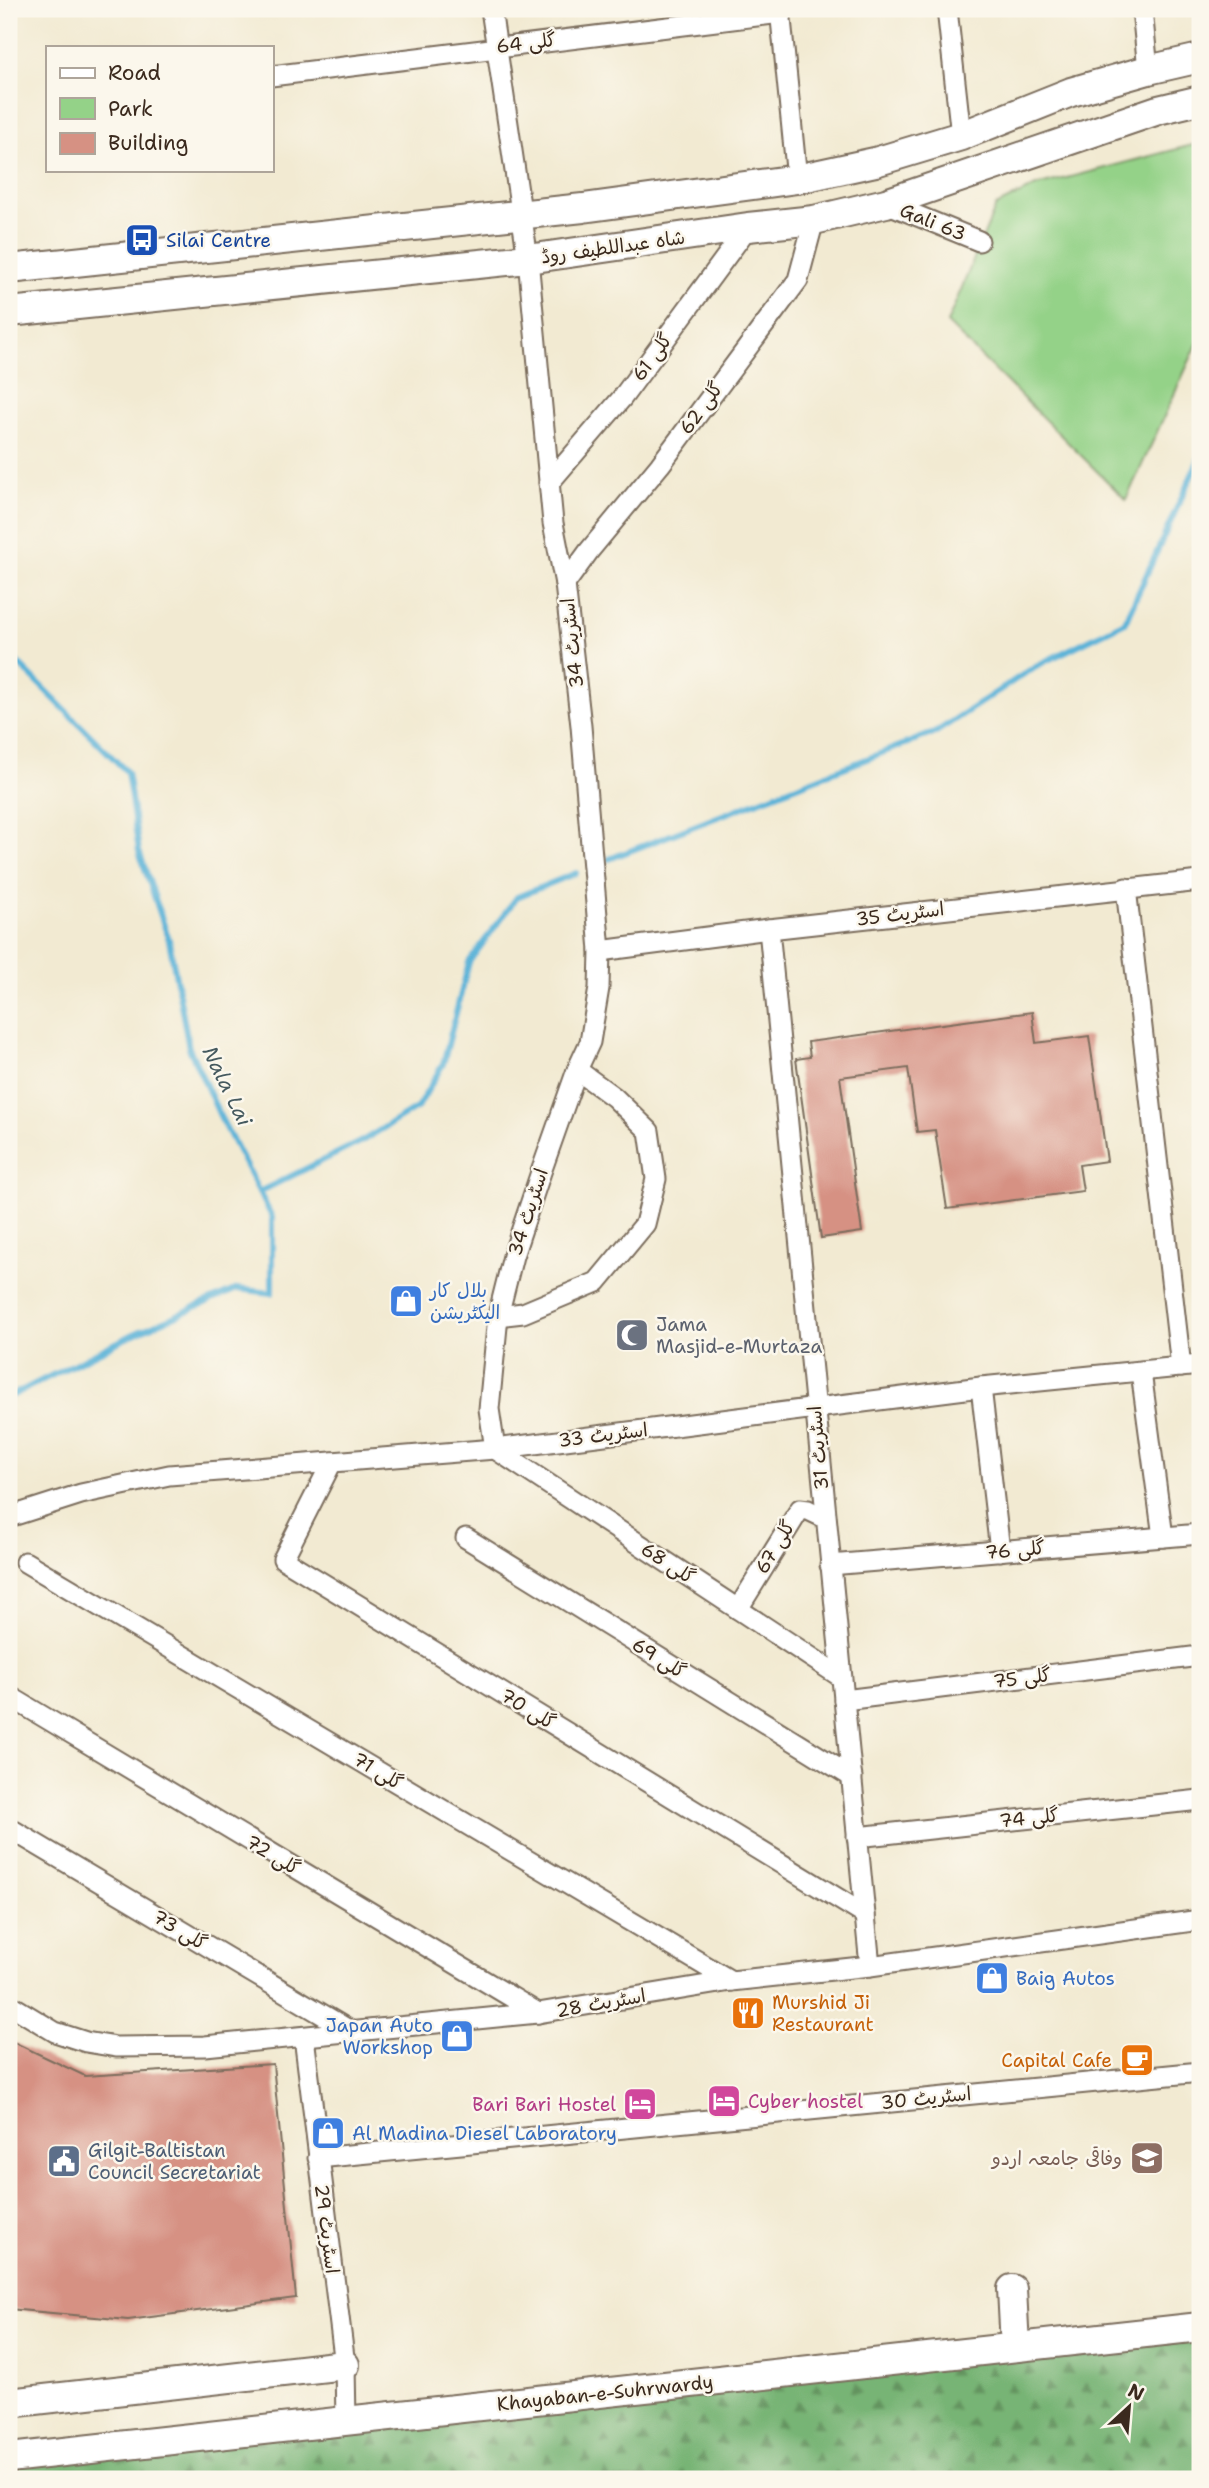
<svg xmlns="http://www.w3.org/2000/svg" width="1209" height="2488" font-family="'Shantell Sans','Playpen Sans Arabic',sans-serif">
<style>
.green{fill:#94d288;stroke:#687e53;stroke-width:2}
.forest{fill:url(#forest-firs);stroke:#596f49;stroke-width:2}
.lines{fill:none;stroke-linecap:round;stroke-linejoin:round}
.stream{stroke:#5bb3d8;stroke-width:6}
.building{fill:#d69183}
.street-casing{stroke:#7b6d5d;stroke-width:23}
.secondary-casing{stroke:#7b6d5d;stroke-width:32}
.street{stroke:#fff;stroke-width:19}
.secondary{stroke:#fff;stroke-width:28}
.labels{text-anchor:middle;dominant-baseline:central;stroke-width:5;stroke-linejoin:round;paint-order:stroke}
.street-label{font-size:19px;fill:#3b2a1e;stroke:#fbf7ec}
.transit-label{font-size:19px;fill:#164399;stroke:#fbf7ec;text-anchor:start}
.shop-label{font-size:19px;fill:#366cbe;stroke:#fbf7ec;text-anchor:start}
.worship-label{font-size:19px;fill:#5b616d;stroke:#fbf7ec;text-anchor:start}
.food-label{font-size:19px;fill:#c56008;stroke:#fbf7ec;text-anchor:start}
.hotel-label{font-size:19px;fill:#b23c85;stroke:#fbf7ec;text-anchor:start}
.service-label{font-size:19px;fill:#4e5e75;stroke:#fbf7ec;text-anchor:start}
.education-label{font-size:19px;fill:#785e54;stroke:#fbf7ec;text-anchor:end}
.water-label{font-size:21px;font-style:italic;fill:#465a5f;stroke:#fbf7ec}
</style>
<defs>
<pattern id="forest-firs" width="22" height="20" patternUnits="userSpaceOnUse" patternTransform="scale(1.75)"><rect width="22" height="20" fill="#77b474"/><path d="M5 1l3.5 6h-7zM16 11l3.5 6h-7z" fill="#63935f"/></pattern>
</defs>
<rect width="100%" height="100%" fill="#fbf7ec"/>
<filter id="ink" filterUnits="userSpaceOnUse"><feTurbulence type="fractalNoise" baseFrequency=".0143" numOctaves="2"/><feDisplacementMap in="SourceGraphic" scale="14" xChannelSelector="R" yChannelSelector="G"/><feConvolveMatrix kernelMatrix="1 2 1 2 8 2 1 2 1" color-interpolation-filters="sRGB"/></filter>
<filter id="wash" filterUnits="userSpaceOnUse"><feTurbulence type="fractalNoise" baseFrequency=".00686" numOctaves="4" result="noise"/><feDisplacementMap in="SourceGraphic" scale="28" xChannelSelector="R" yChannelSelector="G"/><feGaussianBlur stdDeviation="1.57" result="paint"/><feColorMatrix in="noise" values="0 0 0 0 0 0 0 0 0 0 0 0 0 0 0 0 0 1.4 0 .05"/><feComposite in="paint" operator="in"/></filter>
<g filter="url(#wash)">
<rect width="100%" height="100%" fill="#f2ead2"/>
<!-- green -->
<path class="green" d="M1200,143V338L1126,500L947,323L996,206L1036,186Z"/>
<!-- forest -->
<path class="forest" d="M1200,2337V2479H9V2455Z"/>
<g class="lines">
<!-- stream -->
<g class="stream">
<path d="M9,654L127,772L139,851L169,940L189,1048L220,1116L272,1217V1293L237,1289L134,1334L9,1397"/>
<path d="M609,859L936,732L1036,666L1125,622L1200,457"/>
<path d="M259,1192L362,1141L418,1107L443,1064L469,962L517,897L576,873"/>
</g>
</g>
<g id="blocks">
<!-- building -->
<g class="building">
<path d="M1032,1012L1036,1043L1089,1036L1107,1161L1079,1165L1083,1191L947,1209L935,1130L917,1132L908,1068L840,1077L862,1232L821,1238L796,1059L810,1057L808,1042Z"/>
<path d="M9,2040L85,2076L273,2064L296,2298L128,2320L9,2309Z"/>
</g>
</g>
</g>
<g filter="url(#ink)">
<use href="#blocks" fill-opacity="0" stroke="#7b6d5d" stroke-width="2"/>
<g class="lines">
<!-- street casing -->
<g class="street-casing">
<g id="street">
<path d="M491,9L528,259L553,523L565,584L581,726L600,951L599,988L590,1042L577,1070L541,1172L513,1256L498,1316L489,1409L495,1449L841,1677"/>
<path d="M780,9L797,179"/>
<path d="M947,9L961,136"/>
<path d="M1142,9L1148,70"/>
<path d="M271,76L781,13"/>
<path d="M886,203L979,241"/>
<path d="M549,483L622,398L748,227"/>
<path d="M565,584L589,551L660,465L798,280L814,220"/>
<path d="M1126,888L1181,1367"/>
<path d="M769,929L870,1966"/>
<path d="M600,951L769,929L1200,881"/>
<path d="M498,1316L523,1313L597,1282L645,1224L656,1179L649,1131L614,1097L577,1070"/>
<path d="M1141,1372L1163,1537"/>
<path d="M981,1387L1000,1551"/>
<path d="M332,1462L283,1559L865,1915"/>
<path d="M9,1517L81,1494L169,1475L495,1449L981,1387L1200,1365"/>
<path d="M466,1538L852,1777"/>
<path d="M25,1562L731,1981"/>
<path d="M830,1565L1200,1534"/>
<path d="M738,1609L800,1509L808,1510L825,1518"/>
<path d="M9,1696L538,2013"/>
<path d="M844,1700L1200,1656"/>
<path d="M9,1828L352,2032"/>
<path d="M857,1837L1200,1800"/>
<path d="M9,2004L55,2032L86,2042L116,2047L205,2046L538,2013L731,1981L870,1966L1200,1920"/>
<path d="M304,2037L345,2365L346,2422"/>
<path d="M318,2158L1200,2072"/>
</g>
</g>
<!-- secondary casing -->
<g class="secondary-casing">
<g id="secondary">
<path d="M9,269L583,208L797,179L875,162L961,136L1071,92L1148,70L1200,58"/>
<path d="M9,312L528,259L748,227L814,220L886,203L1158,110L1200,100"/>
<path d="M1012,2289L1015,2347"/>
<path d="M9,2403L345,2365"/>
<path d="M9,2458L1200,2327"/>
</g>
</g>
<!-- street -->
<use href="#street" class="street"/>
<!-- secondary -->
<use href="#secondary" class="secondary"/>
</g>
</g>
<!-- icons -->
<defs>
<g id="bus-square" transform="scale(1.75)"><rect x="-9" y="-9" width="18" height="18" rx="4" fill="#1a4fb4" stroke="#fbf7ec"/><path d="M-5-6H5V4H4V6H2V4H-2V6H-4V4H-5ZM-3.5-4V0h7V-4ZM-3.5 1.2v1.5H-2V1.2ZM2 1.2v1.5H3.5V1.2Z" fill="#fff"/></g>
<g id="shop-square" transform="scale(1.75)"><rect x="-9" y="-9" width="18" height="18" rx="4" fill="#3f7fe0" stroke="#fbf7ec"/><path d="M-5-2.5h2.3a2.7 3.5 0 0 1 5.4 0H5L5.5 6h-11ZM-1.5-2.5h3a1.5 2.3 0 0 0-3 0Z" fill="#fff"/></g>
<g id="mosque-square" transform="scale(1.75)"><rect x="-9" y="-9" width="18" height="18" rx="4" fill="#6b7280" stroke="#fbf7ec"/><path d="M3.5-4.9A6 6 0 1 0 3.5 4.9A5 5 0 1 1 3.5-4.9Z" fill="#fff"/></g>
<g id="restaurant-square" transform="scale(1.75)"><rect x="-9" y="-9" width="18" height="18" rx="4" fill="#e8710a" stroke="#fbf7ec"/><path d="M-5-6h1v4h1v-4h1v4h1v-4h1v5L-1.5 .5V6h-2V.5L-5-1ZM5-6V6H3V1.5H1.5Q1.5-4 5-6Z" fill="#fff"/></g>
<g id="cafe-square" transform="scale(1.75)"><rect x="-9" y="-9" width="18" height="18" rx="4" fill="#e8710a" stroke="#fbf7ec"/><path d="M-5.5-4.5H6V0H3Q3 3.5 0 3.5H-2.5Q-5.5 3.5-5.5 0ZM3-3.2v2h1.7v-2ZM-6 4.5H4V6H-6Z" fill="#fff"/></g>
<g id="hotel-square" transform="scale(1.75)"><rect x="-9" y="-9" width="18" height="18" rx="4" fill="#d1479c" stroke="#fbf7ec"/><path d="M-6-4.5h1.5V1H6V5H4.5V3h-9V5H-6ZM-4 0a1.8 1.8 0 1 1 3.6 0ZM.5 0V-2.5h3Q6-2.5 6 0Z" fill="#fff"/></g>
<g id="university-square" transform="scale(1.75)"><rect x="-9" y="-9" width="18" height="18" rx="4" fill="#8d6e63" stroke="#fbf7ec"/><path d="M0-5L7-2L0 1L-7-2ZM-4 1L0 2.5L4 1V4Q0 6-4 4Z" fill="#fff"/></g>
<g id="civic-square" transform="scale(1.75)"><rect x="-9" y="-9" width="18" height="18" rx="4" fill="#5c6f8a" stroke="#fbf7ec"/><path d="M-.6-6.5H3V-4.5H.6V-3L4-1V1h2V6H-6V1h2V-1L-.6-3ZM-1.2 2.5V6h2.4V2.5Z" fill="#fff"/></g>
</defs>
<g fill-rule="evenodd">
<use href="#bus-square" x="142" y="240"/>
<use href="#shop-square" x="406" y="1301"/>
<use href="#mosque-square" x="632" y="1335"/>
<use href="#shop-square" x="992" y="1978"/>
<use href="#restaurant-square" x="748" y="2013"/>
<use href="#shop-square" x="457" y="2036"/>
<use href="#cafe-square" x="1137" y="2060"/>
<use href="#hotel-square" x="724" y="2101"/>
<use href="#hotel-square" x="640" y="2104"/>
<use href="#shop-square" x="328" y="2133"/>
<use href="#university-square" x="1147" y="2158"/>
<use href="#civic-square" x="64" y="2161"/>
</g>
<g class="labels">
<!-- street labels -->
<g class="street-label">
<text transform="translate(526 43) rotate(-7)">گلی 64</text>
<text transform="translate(933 222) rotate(22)">Gali 63</text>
<text transform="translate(613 247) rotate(-8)">شاہ عبداللطیف روڈ</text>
<text transform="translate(652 357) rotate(-54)">گلی 61</text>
<text transform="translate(701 408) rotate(-54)">گلی 62</text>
<text transform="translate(572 643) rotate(-96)">اسٹریٹ 34</text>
<text transform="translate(900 914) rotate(-7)">اسٹریٹ 35</text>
<text transform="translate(528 1212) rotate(-72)">اسٹریٹ 34</text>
<text transform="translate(603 1435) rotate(-7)">اسٹریٹ 33</text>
<text transform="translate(818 1448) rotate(-95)">اسٹریٹ 31</text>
<text transform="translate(775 1547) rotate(-59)">گلی 67</text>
<text transform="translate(1015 1550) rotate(-5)">گلی 76</text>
<text transform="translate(668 1563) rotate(33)">گلی 68</text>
<text transform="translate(659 1658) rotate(32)">گلی 69</text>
<text transform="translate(1022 1678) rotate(-7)">گلی 75</text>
<text transform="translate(528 1709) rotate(31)">گلی 70</text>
<text transform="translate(378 1771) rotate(31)">گلی 71</text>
<text transform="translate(1029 1818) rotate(-6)">گلی 74</text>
<text transform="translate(273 1855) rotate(31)">گلی 72</text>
<text transform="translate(180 1930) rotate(31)">گلی 73</text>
<text transform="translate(601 2003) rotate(-10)">اسٹریٹ 28</text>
<text transform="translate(926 2098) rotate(-6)">اسٹریٹ 30</text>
<text transform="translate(327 2229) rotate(83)">اسٹریٹ 29</text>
<text transform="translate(605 2393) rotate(-6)">Khayaban-e-Suhrwardy</text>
</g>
<!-- transit labels -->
<g class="transit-label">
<text x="166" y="240">Silai Centre</text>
</g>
<!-- shop labels -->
<g class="shop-label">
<text x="430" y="1290">بلال کار<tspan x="430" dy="22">الیکٹریشن</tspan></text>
<text x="1016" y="1978">Baig Autos</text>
<text x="433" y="2025" text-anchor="end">Japan Auto<tspan x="433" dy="22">Workshop</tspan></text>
<text x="352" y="2133">Al Madina Diesel Laboratory</text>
</g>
<!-- worship labels -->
<g class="worship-label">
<text x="656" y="1324">Jama<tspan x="656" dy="22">Masjid-e-Murtaza</tspan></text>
</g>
<!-- food labels -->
<g class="food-label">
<text x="772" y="2002">Murshid Ji<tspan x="772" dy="22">Restaurant</tspan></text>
<text x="1112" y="2060" text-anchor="end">Capital Cafe</text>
</g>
<!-- hotel labels -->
<g class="hotel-label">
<text x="748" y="2101">Cyber hostel</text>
<text x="616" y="2104" text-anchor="end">Bari Bari Hostel</text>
</g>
<!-- service labels -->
<g class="service-label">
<text x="88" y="2150">Gilgit-Baltistan<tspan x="88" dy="22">Council Secretariat</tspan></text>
</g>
<!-- education labels -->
<g class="education-label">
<text x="1122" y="2158">وفاقی جامعہ اردو</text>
</g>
<!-- water labels -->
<g class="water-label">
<text transform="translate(227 1086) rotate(64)">Nala Lai</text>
</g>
</g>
<!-- margin -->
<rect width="1209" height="2488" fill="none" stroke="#fbf7ec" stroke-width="35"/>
<!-- legend -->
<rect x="46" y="46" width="228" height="126" fill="#fbf7ec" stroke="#aea59a" stroke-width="2"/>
<rect x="60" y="68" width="35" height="10" fill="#ffffff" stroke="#aea59a" stroke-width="2"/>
<text x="108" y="80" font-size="21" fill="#3b2a1e">Road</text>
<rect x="60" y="98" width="35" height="21" fill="#94d288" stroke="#aea59a" stroke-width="2"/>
<text x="108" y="116" font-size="21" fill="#3b2a1e">Park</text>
<rect x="60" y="133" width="35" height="21" fill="#d69183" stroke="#aea59a" stroke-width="2"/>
<text x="108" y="150" font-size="21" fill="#3b2a1e">Building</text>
<!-- north arrow -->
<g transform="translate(1129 2407) rotate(26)" stroke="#fbf7ec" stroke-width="5" paint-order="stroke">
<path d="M0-5L12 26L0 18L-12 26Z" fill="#3b2a1e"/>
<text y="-10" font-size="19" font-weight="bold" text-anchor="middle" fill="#3b2a1e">N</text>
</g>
</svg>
